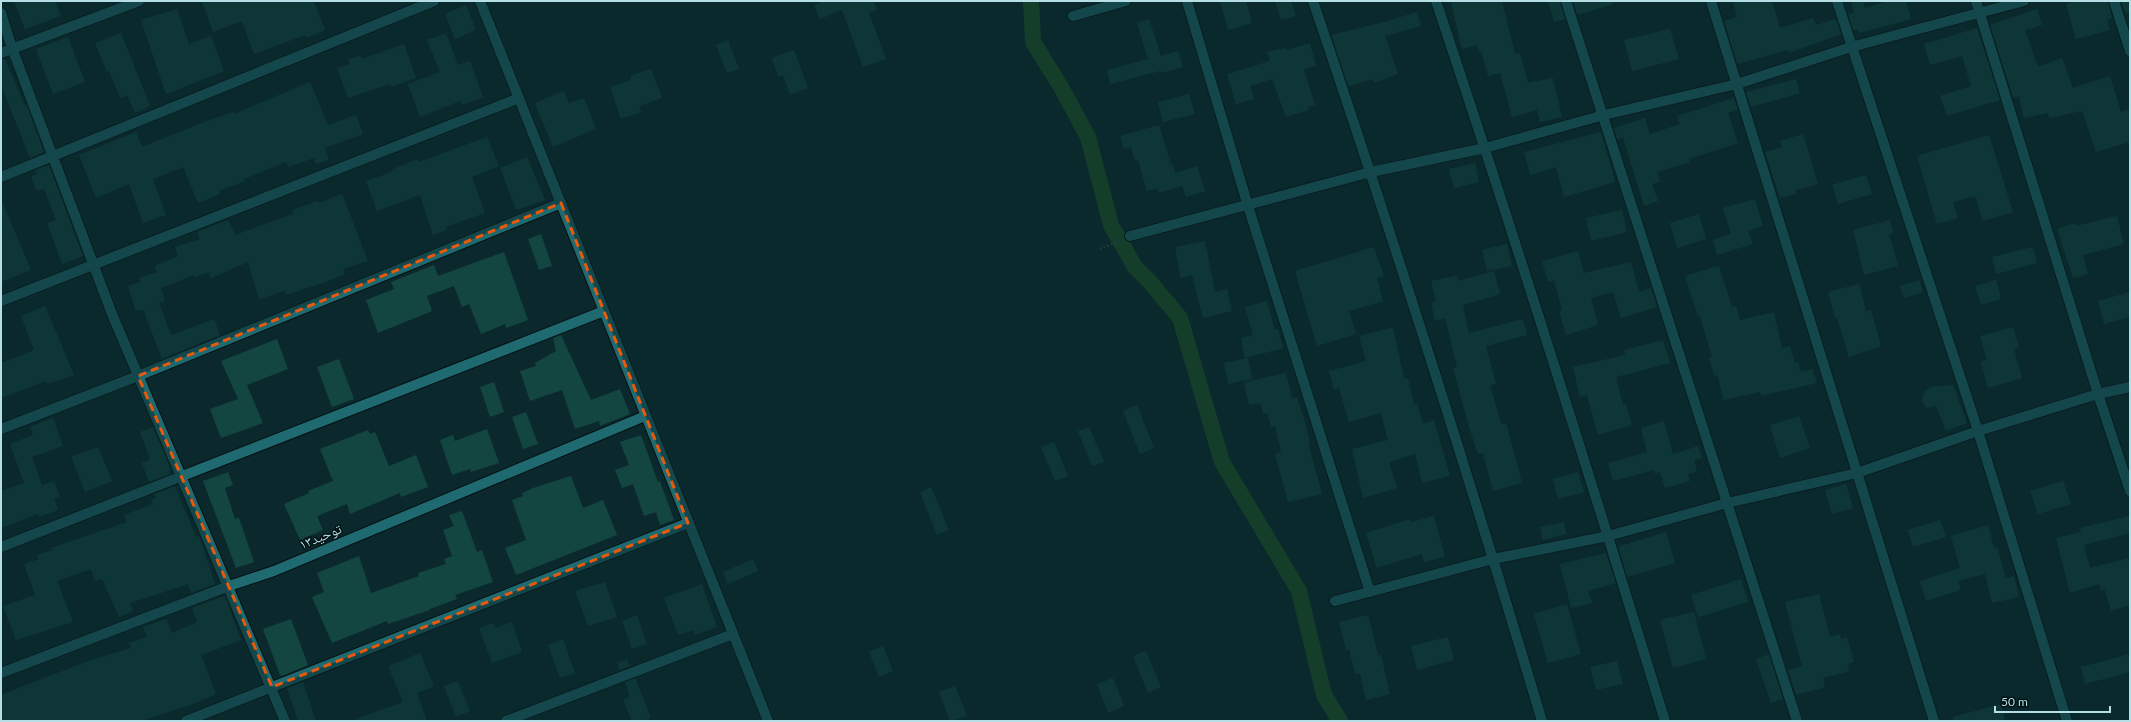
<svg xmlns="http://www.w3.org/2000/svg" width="2131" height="722" font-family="Lato,'Noto Naskh Arabic',sans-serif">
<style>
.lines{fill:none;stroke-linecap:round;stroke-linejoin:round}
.canal{stroke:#1f5724;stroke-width:16}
.building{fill:#134640}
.street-casing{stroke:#051011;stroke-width:12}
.path{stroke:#486a6f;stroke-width:2.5;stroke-dasharray:1 3;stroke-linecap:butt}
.street{stroke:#1f6a71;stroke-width:10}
.marked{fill:none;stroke:#e8590c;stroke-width:3;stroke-dasharray:8 5;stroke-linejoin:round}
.labels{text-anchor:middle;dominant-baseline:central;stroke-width:3;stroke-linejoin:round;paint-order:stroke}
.street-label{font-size:14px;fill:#b5dfe4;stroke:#001113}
</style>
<rect width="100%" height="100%" fill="#0b292d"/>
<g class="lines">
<!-- canal -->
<path class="canal" d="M1031,1L1033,42L1061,87L1088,137L1111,225L1135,267L1149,281L1180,318L1222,462L1299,591L1324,695L1340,721"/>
</g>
<!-- building -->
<g class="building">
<path d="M14,1H55L61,16L25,29Z"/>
<path d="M202,1H314L325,30L306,38L305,35L254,54L242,21L213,32Z"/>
<path d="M823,1H873L877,10L869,13L886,59L863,67L842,10L820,19L814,5Z"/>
<path d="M1220,1H1246L1252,23L1228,30Z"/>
<path d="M1275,1H1291L1296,16L1281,20Z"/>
<path d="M1459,1H1502L1515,54L1520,53L1528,83L1553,78L1562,117L1540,122L1537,110L1512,117L1500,73L1488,76L1481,51L1479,52L1477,45L1462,49L1451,3Z"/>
<path d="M1548,1H1560L1565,19L1554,22Z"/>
<path d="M1573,1H1613V4L1577,15Z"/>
<path d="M1733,1H1772L1780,28L1813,18L1816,25L1836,19L1841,34L1789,53L1788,50L1737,64L1724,21L1737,17Z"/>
<path d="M1851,1H1863L1865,8L1890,1H1906L1911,19L1859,33L1858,29L1853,30L1848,15L1854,13Z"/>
<path d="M2078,1H2108L2112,18L2107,20L2110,30L2076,39L2066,4Z"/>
<path d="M2121,1H2130V12L2125,13Z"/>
<path d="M466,5L476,30L455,39L445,14Z"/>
<path d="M177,9L189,44L211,36L224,71L166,94L141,20Z"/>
<path d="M2037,9L2042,25L2025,30L2038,67L2062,58L2073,88L2110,76L2121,112L2130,109V142L2096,152L2082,111L2049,118L2048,113L2024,118L2019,97H2013L1990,25Z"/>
<path d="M1417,12L1421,26L1385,36L1398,74L1374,83L1373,79L1348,86L1331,35L1384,22Z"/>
<path d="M1149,19L1161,56L1178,51L1183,67L1161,73L1160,71L1110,84L1107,70L1148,59L1137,23Z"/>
<path d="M1977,28L2000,100L1947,116L1940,96L1971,86L1962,56L1930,65L1924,44Z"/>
<path d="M1670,29L1679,59L1632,71L1624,40Z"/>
<path d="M121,33L150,106L135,113L127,95L120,98L109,71L107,72L95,43Z"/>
<path d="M446,33L458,65L470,61L483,97L462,105L460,101L420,117L408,84L440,72L427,40Z"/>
<path d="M68,37L85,82L53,94L36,49Z"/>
<path d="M728,40L739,69L727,73L716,45Z"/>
<path d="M1310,43L1316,66L1304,69L1315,105L1308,107L1309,110L1286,117L1272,79L1250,86L1254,99L1236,104L1227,74L1270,61L1267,52L1285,48L1286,50Z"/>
<path d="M404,44L416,78L391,87L390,84L348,98L337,68L350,64L348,60L361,55L362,59Z"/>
<path d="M794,50L808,88L790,95L783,75L778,77L772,58Z"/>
<path d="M1,59H5L25,106L27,105L44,152L30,158L1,85Z"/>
<path d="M651,69L662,98L639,106L641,112L621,119L610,87L631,80L630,76Z"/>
<path d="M1796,79L1800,93L1751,107L1746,92Z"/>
<path d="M310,82L328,125L356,115L363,134L325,148L329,160L316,164L314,158L288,167L286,162L244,179L245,181L219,191L220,194L198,203L183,167L153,179L166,215L143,223L129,184L96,198L79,155L136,132L142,147L204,122L233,112L234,114Z"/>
<path d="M564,91L569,103L584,98L596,129L553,147L535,103Z"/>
<path d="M1189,94L1195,114L1163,122L1158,102Z"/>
<path d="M1734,98L1738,110L1728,113L1738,143L1689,159L1690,162L1657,172L1660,182L1652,184L1658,201L1644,206L1623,137L1617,139L1614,128L1645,118L1650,134L1680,124L1677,116Z"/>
<path d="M1159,125L1171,165L1173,164L1175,173L1197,166L1205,191L1186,197L1182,186L1159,193L1158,188L1147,191L1138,160L1135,161L1131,147L1124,149L1120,136Z"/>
<path d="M1601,132L1615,182L1564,197L1556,167L1530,175L1524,152Z"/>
<path d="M1803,134L1818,184L1795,190L1796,194L1780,198L1765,152L1782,147L1780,141Z"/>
<path d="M1989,135L2013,212L1983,221L1975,196L1953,202L1958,218L1937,224L1917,156Z"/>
<path d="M487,137L499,166L472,177L485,213L446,227L447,230L433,235L420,195L377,211L366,181L392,172L391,170L417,159L419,162Z"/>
<path d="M527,157L545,200L516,210L500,168Z"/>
<path d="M1475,163L1479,182L1454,188L1449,169Z"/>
<path d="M49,165L83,256L62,264L47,223L56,220L44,189L37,191L31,177L37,174L35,170Z"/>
<path d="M1866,175L1872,194L1838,204L1832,185Z"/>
<path d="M342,194L368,261L343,269L345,274L326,282L286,295L285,291L259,299L248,262L211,278L209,272L195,277L194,275L161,288L165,301L159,303L171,335L214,319L220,335L162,359L143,309L136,311L128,286L140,282L139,278L157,272L155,266L178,256L175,247L200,239L197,232L228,220L235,235L293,214L292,210L318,201L319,203Z"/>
<path d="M1,199L31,270L1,282Z"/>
<path d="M1755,199L1763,226L1748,231L1753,244L1717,255L1713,240L1731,234L1723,208Z"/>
<path d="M1622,210L1627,232L1591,241L1586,218Z"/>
<path d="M1699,214L1706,239L1677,248L1670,223Z"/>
<path d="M2117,216L2124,244L2083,255L2088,274L2073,278L2057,229L2075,223L2076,226Z"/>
<path d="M1890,220L1893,233L1889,234L1898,266L1864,275L1853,230Z"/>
<path d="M541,234L552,266L539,270L528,239Z"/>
<path d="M1205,241L1215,292L1227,289L1232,311L1203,318L1192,275L1181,278L1175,247Z"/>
<path d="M1507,244L1512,266L1487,271L1482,250Z"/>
<path d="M1374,247L1384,276L1377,278L1383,301L1349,311L1356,334L1317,346L1295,271Z"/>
<path d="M2033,247L2037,263L1996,274L1992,257Z"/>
<path d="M1578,251L1584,273L1631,262L1639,292L1651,288L1657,307L1621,318L1613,292L1591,298L1598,325L1566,335L1559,311L1562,310L1554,280L1548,282L1542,261Z"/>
<path d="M504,252L528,320L506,328L505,324L481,334L469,304L462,307L454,286L427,296L432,311L378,333L366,300L394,289L391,282L434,265L438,276Z"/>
<path d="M1719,266L1732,307L1736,306L1740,320L1774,312L1782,348L1790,346L1795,363L1798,362L1801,372L1812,369L1817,383L1761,396L1760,392L1723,400L1718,375L1714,376L1709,357H1712L1700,316L1698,317L1685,276Z"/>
<path d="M1494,271L1500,294L1463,305L1469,333L1523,319L1527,335L1486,346L1496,384L1490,385L1501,424L1506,423L1522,483L1493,491L1483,453L1478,454L1469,427L1453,368L1457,367L1445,318L1435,321L1431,303L1436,302L1431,281L1456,276L1458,281Z"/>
<path d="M1919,280L1923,292L1904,298L1900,286Z"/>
<path d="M1996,280L2001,299L1981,305L1975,286Z"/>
<path d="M1859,284L1866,311L1871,310L1881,346L1849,357L1837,318H1835L1828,292Z"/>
<path d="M2130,292V317L2104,324L2098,301Z"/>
<path d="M1267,301L1275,330L1278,329L1283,348L1245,358L1241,338L1253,335L1245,307Z"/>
<path d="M45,306L74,375L47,384L46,381L1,398V363L34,350L21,316Z"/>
<path d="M1393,327L1404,379L1408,378L1414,404L1417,403L1423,424L1434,420L1450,476L1422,483L1415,454L1389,462L1397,488L1363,498L1352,449L1388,440L1381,413L1349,422L1339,388L1334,390L1329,371L1366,361L1359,336Z"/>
<path d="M2013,327L2019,347L2014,349L2022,378L1988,388L1981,362L1987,360L1980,336Z"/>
<path d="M561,335L591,400L620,389L630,414L600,426L599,421L575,429L562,390L530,401L520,371L536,366L535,363L556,351L553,338Z"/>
<path d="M277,339L288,369L247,385L263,423L221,438L210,409L238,399L221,361Z"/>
<path d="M1663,340L1670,363L1616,377L1623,405L1626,404L1632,425L1598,435L1587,395L1580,397L1573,367L1625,355L1624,350Z"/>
<path d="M1248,358L1252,379L1228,384L1224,363Z"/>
<path d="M339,359L354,399L332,407L317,367Z"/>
<path d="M1286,373L1292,398L1297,397L1305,422L1310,442L1308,443L1322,494L1288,502L1275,454L1281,452L1275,426L1271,427L1267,413L1263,414L1260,403L1249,405L1244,382Z"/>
<path d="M494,382L504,412L490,417L480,387Z"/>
<path d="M1953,385L1967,423L1946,431L1936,406L1927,408L1922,401L1924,392L1931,387Z"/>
<path d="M1137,405L1154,448L1140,454L1123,411Z"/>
<path d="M526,412L538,444L523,449L512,417Z"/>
<path d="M1799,416L1810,448L1780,458L1770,425Z"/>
<path d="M53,418L63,446L32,457L42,485L54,481L60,497L54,499L58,510L39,517L38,514L1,528V491L24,483L10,444L33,435L30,427Z"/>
<path d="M1664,421L1673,454L1698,446L1702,458L1694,460L1697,471L1688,474L1690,481L1665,488L1660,472L1655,474L1654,470L1613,481L1608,463L1647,452L1641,428Z"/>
<path d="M153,427L171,470L169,471L170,474L149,482L142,463L150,459L140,432Z"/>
<path d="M1089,427L1104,462L1092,466L1078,431Z"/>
<path d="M487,429L499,463L471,472L470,469L452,475L440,440L453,435L455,441Z"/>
<path d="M368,430L370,434L375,432L389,466L416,455L428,487L401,497L400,493L350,514L347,504L317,516L323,530L300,540L284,504L309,493L308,491L333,481L320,449Z"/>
<path d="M641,435L658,482L660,481L674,520L660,525L656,512L644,516L633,484L622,488L615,470L629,465L620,442Z"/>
<path d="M1054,442L1068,476L1055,481L1041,447Z"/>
<path d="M98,447L112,481L85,492L71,457Z"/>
<path d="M228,472L233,485L225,488L235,519L239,518L254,562L236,568L203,481Z"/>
<path d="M1578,472L1584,492L1558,499L1553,479Z"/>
<path d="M571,476L583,508L603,500L617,535L516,575L505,548L526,540L512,500L523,496L522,493L533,488Z"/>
<path d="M2063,481L2071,504L2038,514L2030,491Z"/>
<path d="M1846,484L1853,508L1832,514L1825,490Z"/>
<path d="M175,486L196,537L199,536L200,538L215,584L191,593L188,584L173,589L130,603L133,611L119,617L102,579L95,581L91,569L57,581L73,622L16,640L3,606L35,595L24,564L39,559L37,555L52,550L51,548L127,522L124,515L153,504L151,500L156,498L154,494Z"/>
<path d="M931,487L949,530L937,535L920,492Z"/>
<path d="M462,511L477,552L482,550L493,582L455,595L457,599L430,609V610L388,624L387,621L332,643L312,597L324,592L317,573L359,556L371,593L419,576L418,573L446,564L444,559L452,556L443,530L454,526L449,515Z"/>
<path d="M1434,516L1445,557L1424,562L1422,554L1377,568L1366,533L1410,519L1411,522Z"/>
<path d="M2130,516V533L2084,545L2090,568L2130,558V605L2111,611L2105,590L2101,591L2099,584L2070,593L2056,538L2081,532L2080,528Z"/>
<path d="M1940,520L1946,537L1913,547L1908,530Z"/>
<path d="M1564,522L1566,534L1543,540L1540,527Z"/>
<path d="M1988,525L1994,548L1997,547L2006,578L2014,576L2019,597L1992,603L1985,574L1958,581L1961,590L1926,601L1920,581L1960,568L1951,536Z"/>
<path d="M1666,532L1675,563L1627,577L1619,549L1620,546Z"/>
<path d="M1606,553L1616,583L1588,591L1592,603L1571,608L1560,564Z"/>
<path d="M753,559L758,571L728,584L723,572Z"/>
<path d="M1741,579L1748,602L1698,617L1691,595Z"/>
<path d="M605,582L617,617L588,626L575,591Z"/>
<path d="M702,584L717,627L695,635L693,630L678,635L664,598Z"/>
<path d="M1819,594L1830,637L1840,634L1841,639L1847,637L1854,662L1848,664L1849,671L1823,678L1825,687L1796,695L1788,670L1802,666L1785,602Z"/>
<path d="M225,596L241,640L201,655L216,694L196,703L141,721H1V695L88,661L131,648L129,643L147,637L143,627L166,619L172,633L197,622L192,608Z"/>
<path d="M1567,604L1581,654L1548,663L1534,614Z"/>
<path d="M1694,612L1706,659L1673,668L1660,620Z"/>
<path d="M637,615L647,644L632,649L622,621Z"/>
<path d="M1368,615L1378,655H1381L1390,694L1366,700L1360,674H1355L1349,649L1346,650L1339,622Z"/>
<path d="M291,619L308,665L282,676L280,675L263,629Z"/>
<path d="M512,622L522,652L492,663L479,628L494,623L495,628Z"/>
<path d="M1448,637L1454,660L1417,670L1411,646Z"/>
<path d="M563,639L575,673L560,678L548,645Z"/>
<path d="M883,646L893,671L879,677L869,652Z"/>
<path d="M1146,651L1161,687L1148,693L1133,656Z"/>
<path d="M420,653L434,686L417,693L427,721H356V719L403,702L388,666Z"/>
<path d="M1769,654L1783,699L1771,703L1756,659Z"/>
<path d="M2130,654V672L2085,684L2081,667Z"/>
<path d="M627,659L630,666L620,670L617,663Z"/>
<path d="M1617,661L1623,684L1596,690L1590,667Z"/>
<path d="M635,678L651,718L643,721H632L623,700L630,697L625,682Z"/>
<path d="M1113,678L1124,706L1108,713L1097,684Z"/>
<path d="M458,681L470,711L456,717L444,686Z"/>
<path d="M303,682L316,721H298L287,688Z"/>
<path d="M955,686L967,716L950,721L939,692Z"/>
<path d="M2001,704L2005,721H1953V717Z"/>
</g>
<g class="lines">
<!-- street casing -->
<g class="street-casing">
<g id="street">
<path d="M480,1L768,721"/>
<path d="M1187,1L1248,206L1370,592"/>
<path d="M1313,1C1394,240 1470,480 1542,721"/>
<path d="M1436,1C1516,240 1591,480 1665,721"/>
<path d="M1566,1L1797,721"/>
<path d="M1711,1L1934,721"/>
<path d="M1837,1L1978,431L2067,721"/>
<path d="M1976,1L2098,394L2130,491"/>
<path d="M2114,1L2130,51"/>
<path d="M1,13L12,48L112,314L285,721"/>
<path d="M1073,16L1126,1"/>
<path d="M1,53L139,1"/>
<path d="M1,177L434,1"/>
<path d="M1130,236L1371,172L1485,148L1604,115L1737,84L1851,47L2024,1"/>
<path d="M1,301L519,98"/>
<path d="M1,429L138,376L561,203"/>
<path d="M1,547L604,311"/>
<path d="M1335,601L1493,559L1608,536L1727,503L1857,473L1978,431L2098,394L2130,387"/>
<path d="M1,673L229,586L274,571L645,416"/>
<path d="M186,721L688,523"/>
<path d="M506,721L733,634"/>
</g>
</g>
<!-- path -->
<path class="path" d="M1100,249L1119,241"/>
<!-- street -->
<use href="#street" class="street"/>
</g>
<!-- marked area -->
<path d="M0 0H2131V722H0ZM561,203L688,523L272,687L138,376Z" fill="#0b292d" fill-opacity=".55" fill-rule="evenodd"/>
<path class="marked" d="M561,203L688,523L272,687L138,376Z"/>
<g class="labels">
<!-- street labels -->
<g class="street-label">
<text transform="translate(320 536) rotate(-23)">توحید۱۳</text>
</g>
</g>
<!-- border -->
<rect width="2131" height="722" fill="none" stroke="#b5dfe4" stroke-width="4"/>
<!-- scale -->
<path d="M1995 706v6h115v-6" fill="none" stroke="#b5dfe4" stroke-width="2"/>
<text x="2001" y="706" font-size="12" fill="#b5dfe4" stroke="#001113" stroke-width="3" paint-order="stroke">50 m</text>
</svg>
